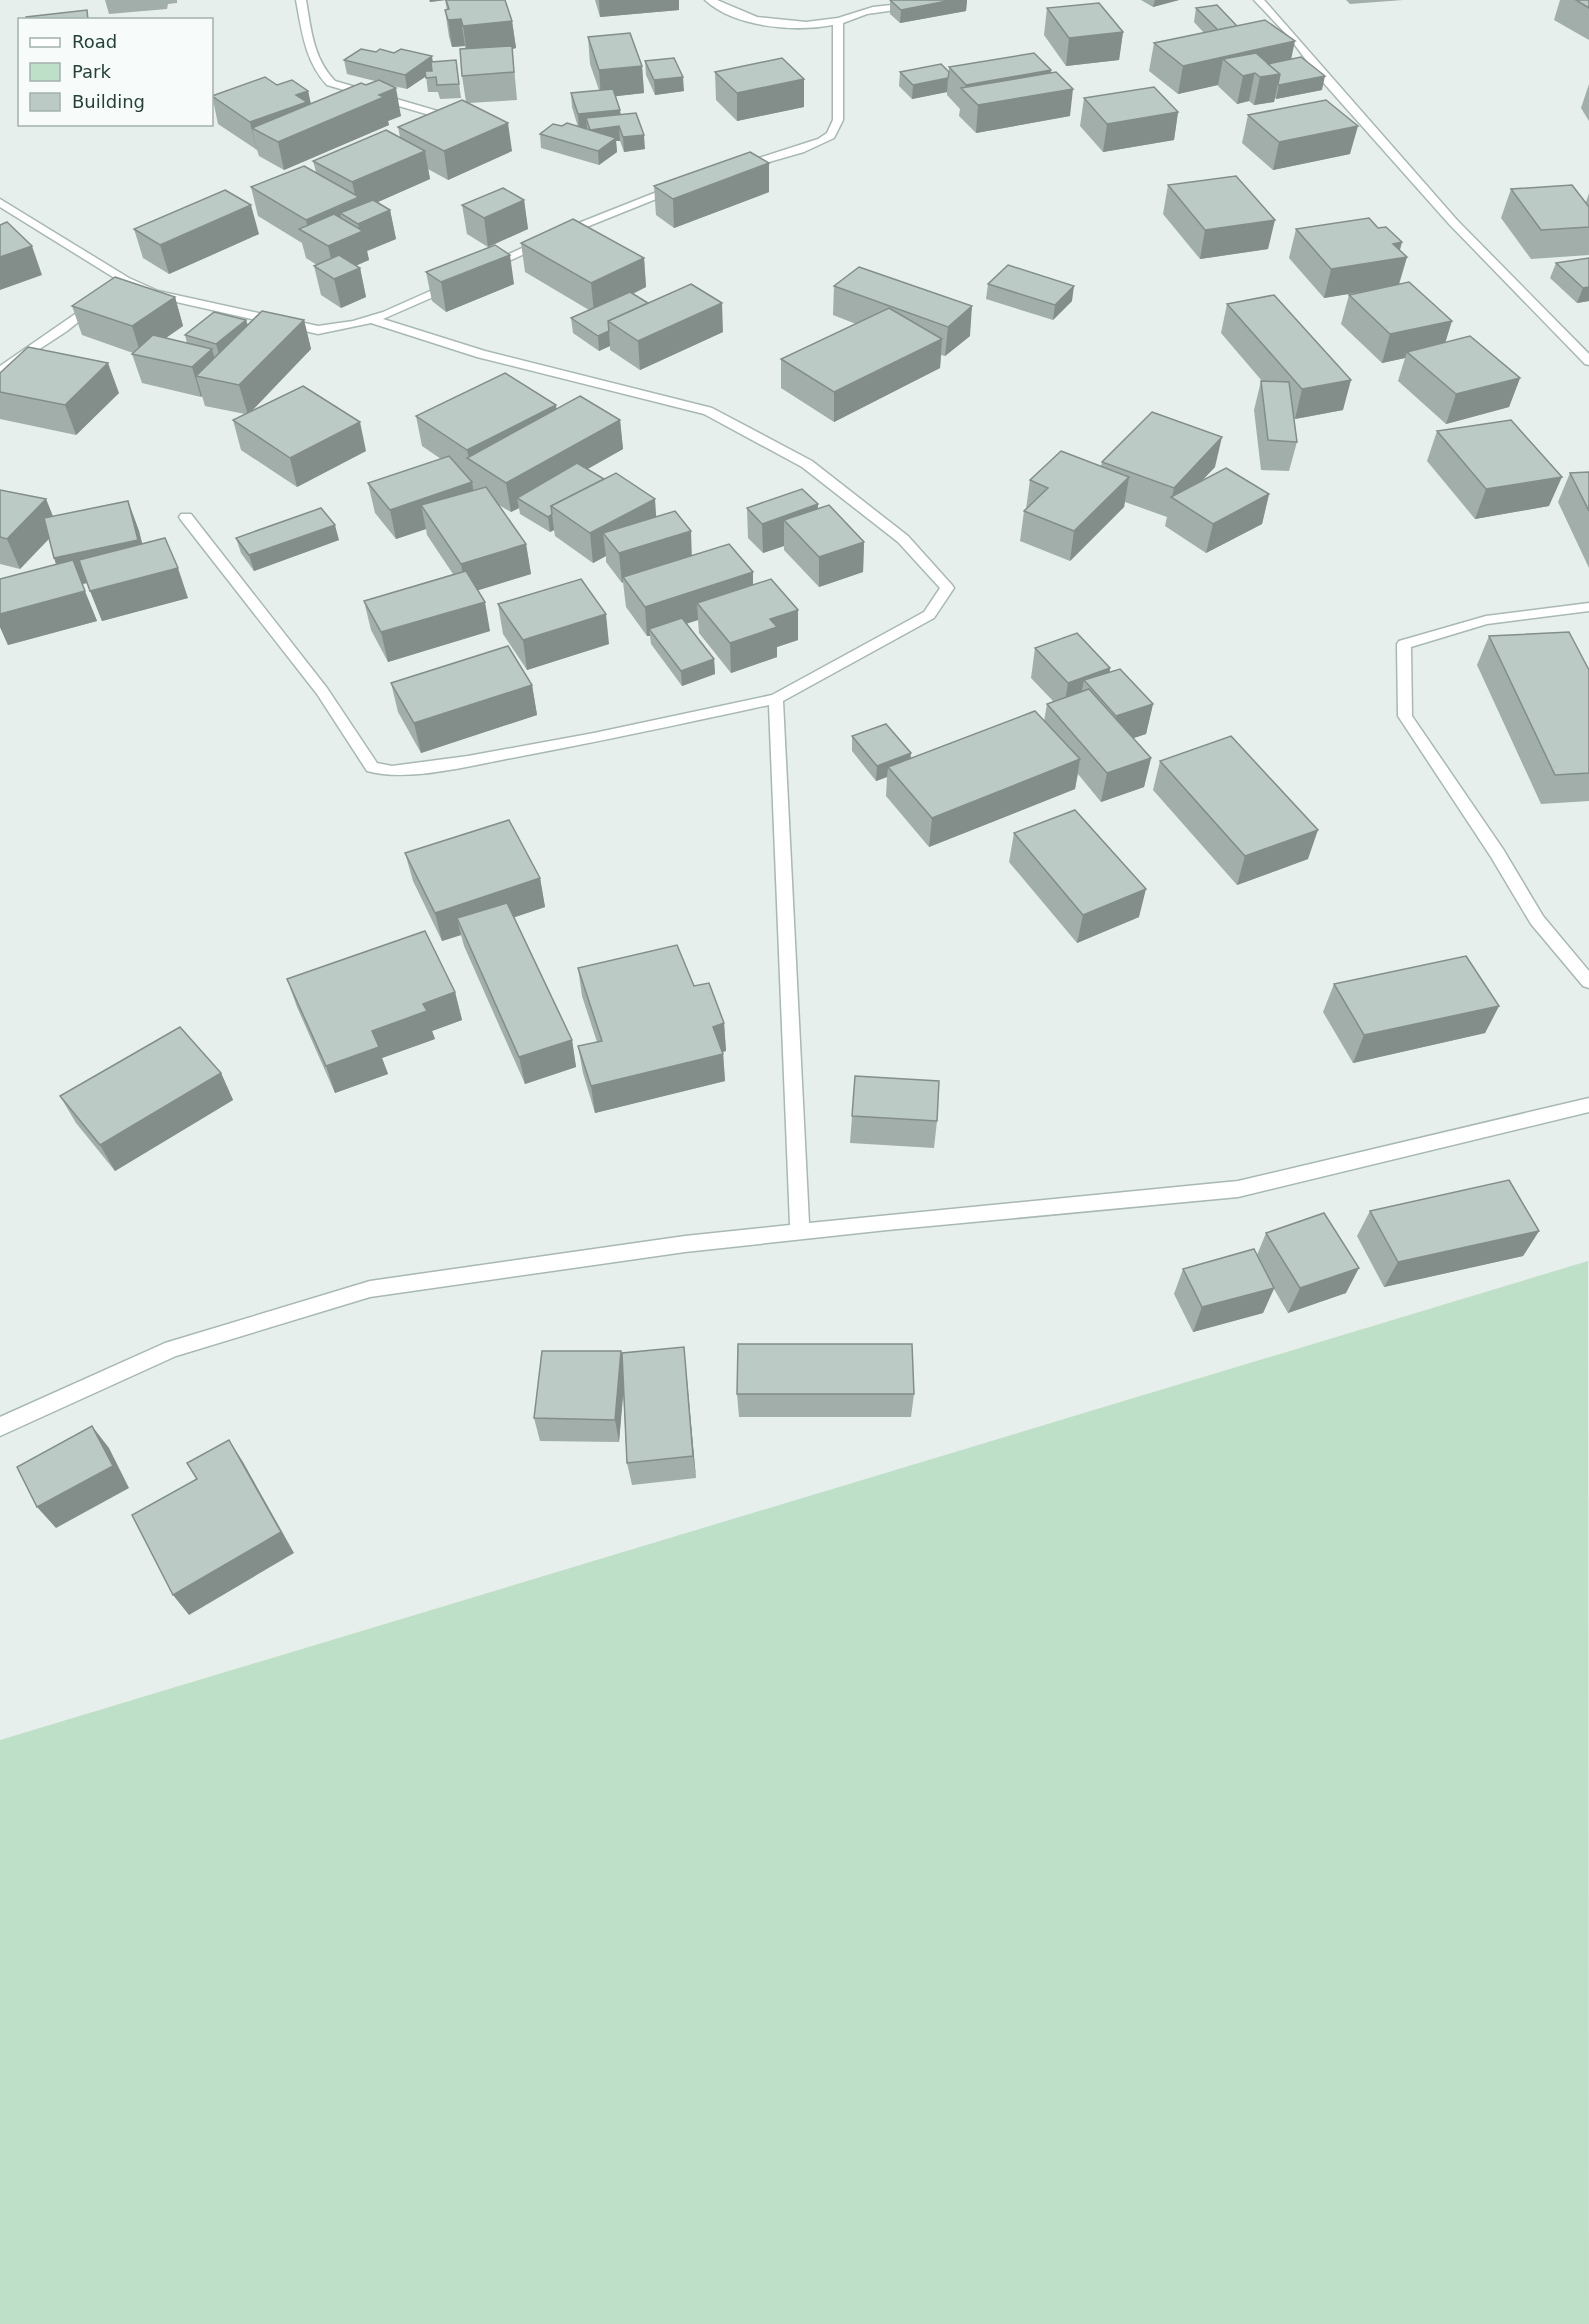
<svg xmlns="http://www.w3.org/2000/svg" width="1589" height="2324" font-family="'DejaVu Sans',sans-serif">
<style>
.green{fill:#bfe0c8}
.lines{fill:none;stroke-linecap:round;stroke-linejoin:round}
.minor-casing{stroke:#a8b8b2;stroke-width:3}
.minor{fill:#fff;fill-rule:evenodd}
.wall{fill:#a1aea9}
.shaded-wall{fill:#838d89}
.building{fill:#bbcac4;stroke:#838d89;stroke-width:1.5}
</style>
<rect width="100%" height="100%" fill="#e6efeb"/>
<!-- green -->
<path class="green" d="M1588,1261L1589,2324H0V1740Z"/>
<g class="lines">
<!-- minor casing -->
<g class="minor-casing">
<g id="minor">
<path d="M296,0H306C311,29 313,58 335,81L458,117V121H450L327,85C305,61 302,32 296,0Z"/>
<path d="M705,0H717L757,17L806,22L838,18L873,7L938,0L916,7L867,14L843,23V120L834,138L804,152L741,170L737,169V165L818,139L827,133L833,120V25C796,32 735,28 705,0Z"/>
<path d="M1254,0H1264L1457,220L1589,354V365L1585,364L1449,224L1321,80L1289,37Z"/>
<path d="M677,184L682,187L681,189L569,234L491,269L487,270L481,267L561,230Z"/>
<path d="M0,199L129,278L158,291L318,326L353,321L383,312L448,283H456V287L383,319L485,351L712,408L812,461L908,536L952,585L954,588L934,618L783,701L809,1223L1238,1181L1589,1098V1112L1238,1197L887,1230L685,1252L370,1297L176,1356L0,1436V1417L165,1343L370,1281L685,1236L790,1225L769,705C681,724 594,743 506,759C464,767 407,782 367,771L317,694L181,520L179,517L181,514H191L327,688L377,763L392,766L468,756L594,733L772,695L924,612L940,588L898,542L802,467L704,414L477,357L371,323L318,334L150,296L121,282L0,207Z"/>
<path d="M94,301L100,304L98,306L67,331L0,375V366Z"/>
<path d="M1589,603V611L1487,624L1411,647L1412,716L1503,849L1543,916L1589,971V988L1583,986L1531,924L1491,857L1398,716L1397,644L1399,641L1486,616Z"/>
</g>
</g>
<!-- minor -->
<use href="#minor" class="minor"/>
</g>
<!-- wall -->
<g class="wall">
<path d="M105,0H177V3L168,4L167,9L109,14Z"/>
<path d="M429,0H505L512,21L516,48L512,49L517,100L469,103L512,151L448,180L428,169L430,179L378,202L390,210L396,239L367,251L369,260L356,265L360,268L366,297L341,308L321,295L314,266L317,265L306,258L302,243L258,216L251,187L316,172L313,161L400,137L398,127L466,102L462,76L465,48V46L452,47L449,37L445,10H447L445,0L430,2Z"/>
<path d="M595,0H679V10L600,17Z"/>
<path d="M890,0H967L966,11L900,23L890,14Z"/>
<path d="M1141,0H1179L1153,7Z"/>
<path d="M1346,0H1403L1350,4Z"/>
<path d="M1560,0H1589V40L1554,20Z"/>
<path d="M1047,8L1123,32L1119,60L1066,66L1044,35Z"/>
<path d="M1196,8L1237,26L1292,59L1322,90L1276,99L1275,98L1274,102L1254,105L1249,101L1237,104L1218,86V85L1178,94L1149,71L1154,43L1204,33L1194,22Z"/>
<path d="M588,37L642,66L644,93L616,96L621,115L645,149L624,152L620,141H616L617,152L599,165L541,148L540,134L578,127L572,107L571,93L599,90L590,64Z"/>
<path d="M376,52L433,62L456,60L461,98L440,99L438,92H428L426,76L407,89L389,85L401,116L388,121L389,125L284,170L259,156L257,150L218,124L212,95L277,85L308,91L311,104L375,81L347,74L344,60Z"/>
<path d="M645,61L684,91L655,95L646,75Z"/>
<path d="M949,67L1051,70V72L1070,116L976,133L959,116L960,109L947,95V92L912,99L899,86L900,72H949Z"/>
<path d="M715,72L804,107L737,121L716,100Z"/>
<path d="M1589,84V121L1581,108Z"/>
<path d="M1084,98L1178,112L1174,140L1103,152L1080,126Z"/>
<path d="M1248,115L1350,154L1273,170L1242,143Z"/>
<path d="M1168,185L1268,249L1200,259L1163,214Z"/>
<path d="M654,186L769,192L674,228L656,215Z"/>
<path d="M1511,189L1586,202L1589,193V255L1531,259L1501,218Z"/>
<path d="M524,200L528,229L488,247L467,234L462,205Z"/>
<path d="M1378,228L1402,242L1400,250L1407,257L1399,285L1445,342L1520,378L1509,407L1446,424L1398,381L1405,358L1382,363L1341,324L1349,295L1365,291L1324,298L1289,258L1296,229Z"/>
<path d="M134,229L259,234L169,274L143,258Z"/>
<path d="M521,243L644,258L646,287L633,294L648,303L723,332L640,370L610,350V346L599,351L573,333L571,318L589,310L525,272Z"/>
<path d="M1589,258V301L1577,303L1550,278L1556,263Z"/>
<path d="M859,267L970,336L945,356L941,355L940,368L834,422L781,388V359L856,324L833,315L834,286Z"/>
<path d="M426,272L514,284L446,312L432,301Z"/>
<path d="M988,284L1072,301L1053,320L986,299Z"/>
<path d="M175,297L183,326L166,338L187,343L185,335L246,320L248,325L304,320L311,349L251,411L366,451L297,487L241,450L233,420L245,414L205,406L202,396L201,397L142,383L132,354L133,353L82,335L72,306Z"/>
<path d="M1227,304L1343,410L1295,419L1294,418L1297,442L1289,471L1261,470L1254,410L1261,381H1262L1221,333Z"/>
<path d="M0,373L119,393L76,435L0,419Z"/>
<path d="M557,409L620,420L623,449L587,469L656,517L692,555L753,572V585L798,610V640L777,647V657L731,673L699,633L698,620L686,624L714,659L715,674L682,686L651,644L650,636H647L626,607L623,582L622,583L606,562V556L593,563L555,536L554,530L550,532L520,514L519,508L511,512L497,504L526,544L531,574L478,590L490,631L388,662L371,630L364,601L453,574L427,535L426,529L396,539L375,513L368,483L441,459L422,446L416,416Z"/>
<path d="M1437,431L1549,506L1475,519L1427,461Z"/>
<path d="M1102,462L1215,467L1202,480L1269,494L1262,524L1206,553L1165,526L1167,517L1125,502L1124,507L1070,561L1020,541L1024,511L1026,509L1030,480L1101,466Z"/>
<path d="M1589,472V568L1558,502L1570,473Z"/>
<path d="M0,490L46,499L53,517L128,501L139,531L142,544L188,598L102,621L88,583L82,584L97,621L8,645L0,627V579L56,565L49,539L20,569L0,564Z"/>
<path d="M747,508L818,509L864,542L863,572L819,587L784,550V546L763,553L748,538Z"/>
<path d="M236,538L339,540L254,571L241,553Z"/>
<path d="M498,604L609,644L527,670L503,634Z"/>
<path d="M1489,636L1589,670V801L1541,804L1477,665Z"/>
<path d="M1035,648L1110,668V672L1153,704L1146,734L1133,738L1151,758L1144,787L1101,802L1078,774L1075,789L929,847L886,796L887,777L876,781L852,751V736L910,758L1044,721L1047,704L1053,701L1031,678Z"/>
<path d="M391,683L532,685L537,715L421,753L398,712Z"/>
<path d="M1160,761L1308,859L1237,885L1153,790Z"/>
<path d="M1014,833L1139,917L1077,943L1009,862Z"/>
<path d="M405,853L540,878L545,907L514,917L572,1040L576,1067L525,1084L464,946L461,935L442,941L413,881Z"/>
<path d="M578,968L694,986L724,1023L726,1051L723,1052L725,1081L595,1113L583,1073L578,1046L597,1042L582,996Z"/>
<path d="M287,979L455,992L462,1020L432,1031L435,1039L382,1058L388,1074L335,1093L297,1007Z"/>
<path d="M1334,984L1499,1006L1485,1033L1353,1063L1323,1012Z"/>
<path d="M221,1073L233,1100L115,1171L76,1123L60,1096Z"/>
<path d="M852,1116L937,1121L934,1148L850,1143Z"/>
<path d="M1370,1211L1539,1231L1523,1256L1384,1287L1357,1236Z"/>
<path d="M1266,1233L1346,1293L1288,1313L1274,1289L1263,1313L1193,1332L1174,1294L1183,1269L1257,1255Z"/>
<path d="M684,1347L696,1478L632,1485L627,1463L623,1389L619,1442L540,1441L534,1418L621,1351L622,1359Z"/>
<path d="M737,1394H914L911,1417H739Z"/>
</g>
<!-- shaded-wall -->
<g class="shaded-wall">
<path d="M430,0H446L430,2Z"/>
<path d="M599,0H679V10L600,17Z"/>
<path d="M952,0H967L966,11L900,23L901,10Z"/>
<path d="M1155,0H1179L1153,7Z"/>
<path d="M461,19L465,46L452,47L448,20Z"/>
<path d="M512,21L516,48L512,49L517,100L514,72L467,54L463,26Z"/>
<path d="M1123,32L1119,60L1066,66L1069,38Z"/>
<path d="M1295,41L1289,69L1256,66L1249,101L1237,104L1243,76L1223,59L1218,85L1178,94L1183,66Z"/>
<path d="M432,56L434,71L407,89L405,75Z"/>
<path d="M642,66L644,93L601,98L599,70Z"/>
<path d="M1051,70L1049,93L1073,89L1070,116L976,133L978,105L965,92L966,85Z"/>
<path d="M1280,74L1274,102L1254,105L1260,77Z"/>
<path d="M1325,76L1322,90L1276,99L1279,85Z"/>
<path d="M683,77L684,91L655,95L654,80Z"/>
<path d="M948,78L947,92L912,99L913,85Z"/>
<path d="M804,79V107L737,121V93Z"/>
<path d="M396,88L401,116L388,121L389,125L284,170L278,142L252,128L257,151L250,122L296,95L308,91L314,119Z"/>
<path d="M620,110L621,124L586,118L587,128L579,129L578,114Z"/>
<path d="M1178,112L1174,140L1103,152L1107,124Z"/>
<path d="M508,123L512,151L448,180L444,151Z"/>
<path d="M619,126L620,141H616L617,152L599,165L598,151L590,130Z"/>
<path d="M1358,126L1350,154L1273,170L1279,142Z"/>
<path d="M644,135L645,149L624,152L623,137Z"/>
<path d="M425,151L430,179L362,209L390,210L396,239L367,251L369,260L335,275L328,246L360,232L358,224L340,213L345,235H309L306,220L356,199L352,182Z"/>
<path d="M769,163V192L674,228L673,199Z"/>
<path d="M524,200L528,229L488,247L484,218Z"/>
<path d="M251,205L259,234L169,274L160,245Z"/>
<path d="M1275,220L1268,249L1200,259L1205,230Z"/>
<path d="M1402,242L1397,259L1407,257L1398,286L1324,298L1331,269L1393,244Z"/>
<path d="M32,246L42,275L0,290V257Z"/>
<path d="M510,255L514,284L446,312L441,282Z"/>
<path d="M644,258L646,287L594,312L591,283Z"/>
<path d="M360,268L366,297L341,308L334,279Z"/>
<path d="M1074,286L1072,301L1053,320L1055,305Z"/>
<path d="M1589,287V301L1577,303L1583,288Z"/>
<path d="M175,297L183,326L141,355L132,326Z"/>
<path d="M722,303L723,332L640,370L638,341Z"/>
<path d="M972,306L970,336L945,356L948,327Z"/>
<path d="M246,320L254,350L225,374L216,344Z"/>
<path d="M304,320L311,349L248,415L239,385Z"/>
<path d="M1452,321L1443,350L1407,352L1405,358L1382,363L1390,334Z"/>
<path d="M609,331L610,346L599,351L598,336Z"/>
<path d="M942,339L940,368L834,422V392Z"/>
<path d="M212,349L220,378L196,376L202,396L201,397L192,367Z"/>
<path d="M108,363L119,393L76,435L65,405Z"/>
<path d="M1520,378L1509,407L1446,424L1456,394Z"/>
<path d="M1351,380L1343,410L1295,419L1302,389Z"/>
<path d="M556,405L560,435L469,459L467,450Z"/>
<path d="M620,420L623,449L526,504L517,498L519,508L511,512L506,483Z"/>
<path d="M360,422L366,451L297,487L290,458Z"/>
<path d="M1222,437L1215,467L1181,503L1172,497L1174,488Z"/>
<path d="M1129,477L1124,507L1070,561L1074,531Z"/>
<path d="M1562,477L1549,506L1475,519L1486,489Z"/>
<path d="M472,482L477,512L421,505L426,529L396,539L390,510Z"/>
<path d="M1269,494L1262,524L1206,553L1213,524Z"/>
<path d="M46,499L58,529L20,569L7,539Z"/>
<path d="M655,499L657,528L603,533L606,556L593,563L590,533Z"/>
<path d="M128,501L139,531L149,570L82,584L97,621L8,645L0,627V614L66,588L54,558Z"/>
<path d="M818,504L817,534L784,520V546L763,553L762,524Z"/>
<path d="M552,514L554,530L550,532L548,517Z"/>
<path d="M335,525L339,540L254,571L249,555Z"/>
<path d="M691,531L692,561L623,577V582L622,583L619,553Z"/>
<path d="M864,542L863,572L819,587V557Z"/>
<path d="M526,544L531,574L466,594L461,564Z"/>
<path d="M178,568L188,598L102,621L90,591Z"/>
<path d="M753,572V602L697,603L698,620L653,634L649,629L650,636H647L645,607Z"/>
<path d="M485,602L490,631L388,662L381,632Z"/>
<path d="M798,610V640L777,647V657L731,673L730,643L770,619Z"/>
<path d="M606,614L609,644L527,670L523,640Z"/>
<path d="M714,659L715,674L682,686L681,671Z"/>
<path d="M1110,668L1105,697L1084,680L1079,706L1063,712L1068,683Z"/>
<path d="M532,685L537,715L421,753L414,723Z"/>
<path d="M1153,704L1146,734L1110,746L1116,716Z"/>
<path d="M911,753L910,768L888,767L887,777L876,781L877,766Z"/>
<path d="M1151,758L1144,787L1101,802L1107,773Z"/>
<path d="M1080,759L1075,789L929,847L932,818Z"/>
<path d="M1318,830L1308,859L1237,885L1245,856Z"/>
<path d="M540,878L545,907L465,934L457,918L461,935L442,941L435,913Z"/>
<path d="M1146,889L1139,917L1077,943L1083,915Z"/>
<path d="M455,992L462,1020L432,1031L435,1039L382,1058L388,1074L335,1093L326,1066L372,1031L423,1004Z"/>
<path d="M1499,1006L1485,1033L1353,1063L1364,1035Z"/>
<path d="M724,1023L726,1051L715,1054L713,1027Z"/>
<path d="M572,1040L576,1067L525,1084L519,1057Z"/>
<path d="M723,1054L725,1081L595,1113L591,1086Z"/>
<path d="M221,1073L233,1100L115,1171L100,1145Z"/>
<path d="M1539,1231L1523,1256L1384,1287L1398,1262Z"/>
<path d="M1359,1268L1346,1293L1288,1313L1300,1288Z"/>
<path d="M1274,1288L1263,1313L1193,1332L1202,1307Z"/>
<path d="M684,1347L686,1371L696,1478L693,1456Z"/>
<path d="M621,1351L625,1375L619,1442L615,1420Z"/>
<path d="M92,1426L109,1448L129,1488L56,1528L37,1507Z"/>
<path d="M229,1440L243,1462L294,1553L189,1615L173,1595Z"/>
</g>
<!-- building -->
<g class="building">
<path d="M446,0H505L512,21L463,26L461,19L448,20L445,10L449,9Z"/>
<path d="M890,0H952L901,10Z"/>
<path d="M1576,0H1589V8Z"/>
<path d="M1099,3L1123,32L1069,38L1047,8Z"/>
<path d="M1217,5L1237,26L1218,30L1196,8Z"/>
<path d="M87,10L88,20H26V17Z"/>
<path d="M1265,20L1295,41L1183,66L1154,43Z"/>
<path d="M630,33L642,66L599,70L588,37Z"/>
<path d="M512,46L514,72L462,76L460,49Z"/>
<path d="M361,49L376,52L380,49L394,53L401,49L432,56L405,75L344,60Z"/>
<path d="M1034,53L1051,70L966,85L949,67Z"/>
<path d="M1256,53L1280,74L1260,77L1255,73L1243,76L1223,59Z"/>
<path d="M1301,57L1325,76L1279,85L1278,84L1280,74L1268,64Z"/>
<path d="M674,58L683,77L654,80L645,61Z"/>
<path d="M782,58L804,79L737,93L715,72Z"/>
<path d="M456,60L459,84L437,85L436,77L426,78L425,71H432L431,62Z"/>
<path d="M941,64L949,72L948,78L913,85L900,72Z"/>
<path d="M1056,72L1073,89L978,105L961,88Z"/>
<path d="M265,77L277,85L292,80L308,91L296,95L307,102L250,122L212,96Z"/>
<path d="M379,80L396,88L379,95L384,97L278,142L252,128L361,83L366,85Z"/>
<path d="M1154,87L1178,112L1107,124L1084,98Z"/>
<path d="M613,89L620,110L578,114L571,93Z"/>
<path d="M462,100L508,123L444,151L398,127Z"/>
<path d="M1326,100L1358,126L1279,142L1248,115Z"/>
<path d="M636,113L644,135L623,137L619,126L590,130L586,118Z"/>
<path d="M567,123L616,138L598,151L540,134L553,124L562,126Z"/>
<path d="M386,130L425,151L352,182L313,161Z"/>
<path d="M750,152L769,163L673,199L654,186Z"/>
<path d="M304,166L359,197L306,220L251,187Z"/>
<path d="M1236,176L1275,220L1205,230L1168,185Z"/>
<path d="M1572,185L1589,207V227L1541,230L1511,189Z"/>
<path d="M503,188L524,200L484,218L462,205Z"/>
<path d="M225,190L251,205L160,245L134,229Z"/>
<path d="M373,200L390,210L358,224L340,213Z"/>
<path d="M334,214L363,231L328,246L299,229Z"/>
<path d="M1369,218L1378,228L1386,227L1402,242L1393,244L1407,257L1331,269L1296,229Z"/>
<path d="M573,219L644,258L591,283L521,243Z"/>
<path d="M7,222L32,246L0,257V225Z"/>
<path d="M495,245L510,255L441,282L426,272Z"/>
<path d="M339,255L360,268L334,279L314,266Z"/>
<path d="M1589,258V287L1583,288L1556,263Z"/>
<path d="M1008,265L1074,286L1055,305L988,284Z"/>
<path d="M859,267L972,306L948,327L834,286Z"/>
<path d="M115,277L175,297L132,326L72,306Z"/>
<path d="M1409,282L1452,321L1390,334L1349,295Z"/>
<path d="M691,284L722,303L638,341L608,321Z"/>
<path d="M630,292L648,303L608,321L609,331L598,336L571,318Z"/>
<path d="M1274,295L1351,380L1302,389L1227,304Z"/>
<path d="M889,308L942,339L834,392L781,359Z"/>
<path d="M262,311L304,320L239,385L196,376Z"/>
<path d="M214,312L246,320L216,344L185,335Z"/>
<path d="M153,335L212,349L192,367L132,354Z"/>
<path d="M1470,336L1520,378L1456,394L1407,352Z"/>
<path d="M28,347L108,363L65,405L0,392V373Z"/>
<path d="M505,373L556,405L467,450L416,416Z"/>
<path d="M1261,381L1289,382L1297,442L1268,440Z"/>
<path d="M303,386L360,422L290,458L233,420Z"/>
<path d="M580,396L620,420L506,483L467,458Z"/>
<path d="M1152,412L1222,437L1174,488L1102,462Z"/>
<path d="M1511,420L1562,477L1486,489L1437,431Z"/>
<path d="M1061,451L1129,477L1074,531L1024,511L1048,488L1030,480Z"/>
<path d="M449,456L472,482L390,510L368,483Z"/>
<path d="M577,463L604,479L551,506L552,514L548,517L517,498Z"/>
<path d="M1226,468L1269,494L1213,524L1171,497Z"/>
<path d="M1589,472V511L1570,473Z"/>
<path d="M616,473L655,499L590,533L551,506Z"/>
<path d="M486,487L526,544L461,564L421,505Z"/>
<path d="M802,489L818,504L762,524L747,508Z"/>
<path d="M0,490L46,499L7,539L0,537Z"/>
<path d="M128,501L138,540L54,558L44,518Z"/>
<path d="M829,505L864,542L819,557L784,520Z"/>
<path d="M321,508L335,525L249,555L236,538Z"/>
<path d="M675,511L691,531L619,553L603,533Z"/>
<path d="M165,538L178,568L90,591L79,560Z"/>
<path d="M729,544L753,572L645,607L623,577Z"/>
<path d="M73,560L85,591L0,614V579Z"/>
<path d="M466,571L485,602L381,632L364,601Z"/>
<path d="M581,579L606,614L523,640L498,604Z"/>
<path d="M771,579L798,610L770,619L777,627L730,643L697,603Z"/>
<path d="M682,618L714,659L681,671L649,629Z"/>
<path d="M1569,632L1589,670V773L1555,775L1489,636Z"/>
<path d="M1077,633L1110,668L1068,683L1035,648Z"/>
<path d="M508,646L532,685L414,723L391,683Z"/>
<path d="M1120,669L1153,704L1116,716L1084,680Z"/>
<path d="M1089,689L1151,758L1107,773L1047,704Z"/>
<path d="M1035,711L1080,759L932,818L888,767Z"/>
<path d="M886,724L911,753L877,766L852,736Z"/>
<path d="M1231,736L1318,830L1245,856L1160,761Z"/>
<path d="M1075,810L1146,889L1083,915L1014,833Z"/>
<path d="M509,820L540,878L435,913L405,853Z"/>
<path d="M507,903L572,1040L519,1057L457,918Z"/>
<path d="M425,931L455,992L423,1004L427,1011L372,1031L379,1047L326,1066L287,979Z"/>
<path d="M677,945L694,986L709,983L724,1023L713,1027L723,1054L591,1086L578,1046L602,1041L578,968Z"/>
<path d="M1466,956L1499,1006L1364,1035L1334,984Z"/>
<path d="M180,1027L221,1073L100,1145L60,1096Z"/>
<path d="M855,1076L939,1081L937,1121L852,1116Z"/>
<path d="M1509,1180L1539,1231L1398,1262L1370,1211Z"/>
<path d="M1324,1213L1359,1268L1300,1288L1266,1233Z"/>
<path d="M1254,1249L1274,1288L1202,1307L1183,1269Z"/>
<path d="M738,1344H912L914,1394H737Z"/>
<path d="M684,1347L693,1456L627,1463L622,1353Z"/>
<path d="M542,1351H621L615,1420L534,1418Z"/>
<path d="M92,1426L113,1466L37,1507L17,1467Z"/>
<path d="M229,1440L281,1532L173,1595L132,1515L197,1479L187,1463Z"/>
</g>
<!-- legend -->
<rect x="18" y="18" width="195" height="108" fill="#f7fbf9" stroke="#a3b1ad" stroke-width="1.5"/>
<rect x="30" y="38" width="30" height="9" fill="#ffffff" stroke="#a3b1ad" stroke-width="1.5"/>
<text x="72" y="48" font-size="18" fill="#24423a">Road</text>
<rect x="30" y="63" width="30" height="18" fill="#bfe0c8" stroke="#a3b1ad" stroke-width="1.5"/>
<text x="72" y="78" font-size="18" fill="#24423a">Park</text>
<rect x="30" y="93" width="30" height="18" fill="#bbcac4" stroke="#a3b1ad" stroke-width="1.5"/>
<text x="72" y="108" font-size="18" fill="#24423a">Building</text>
</svg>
